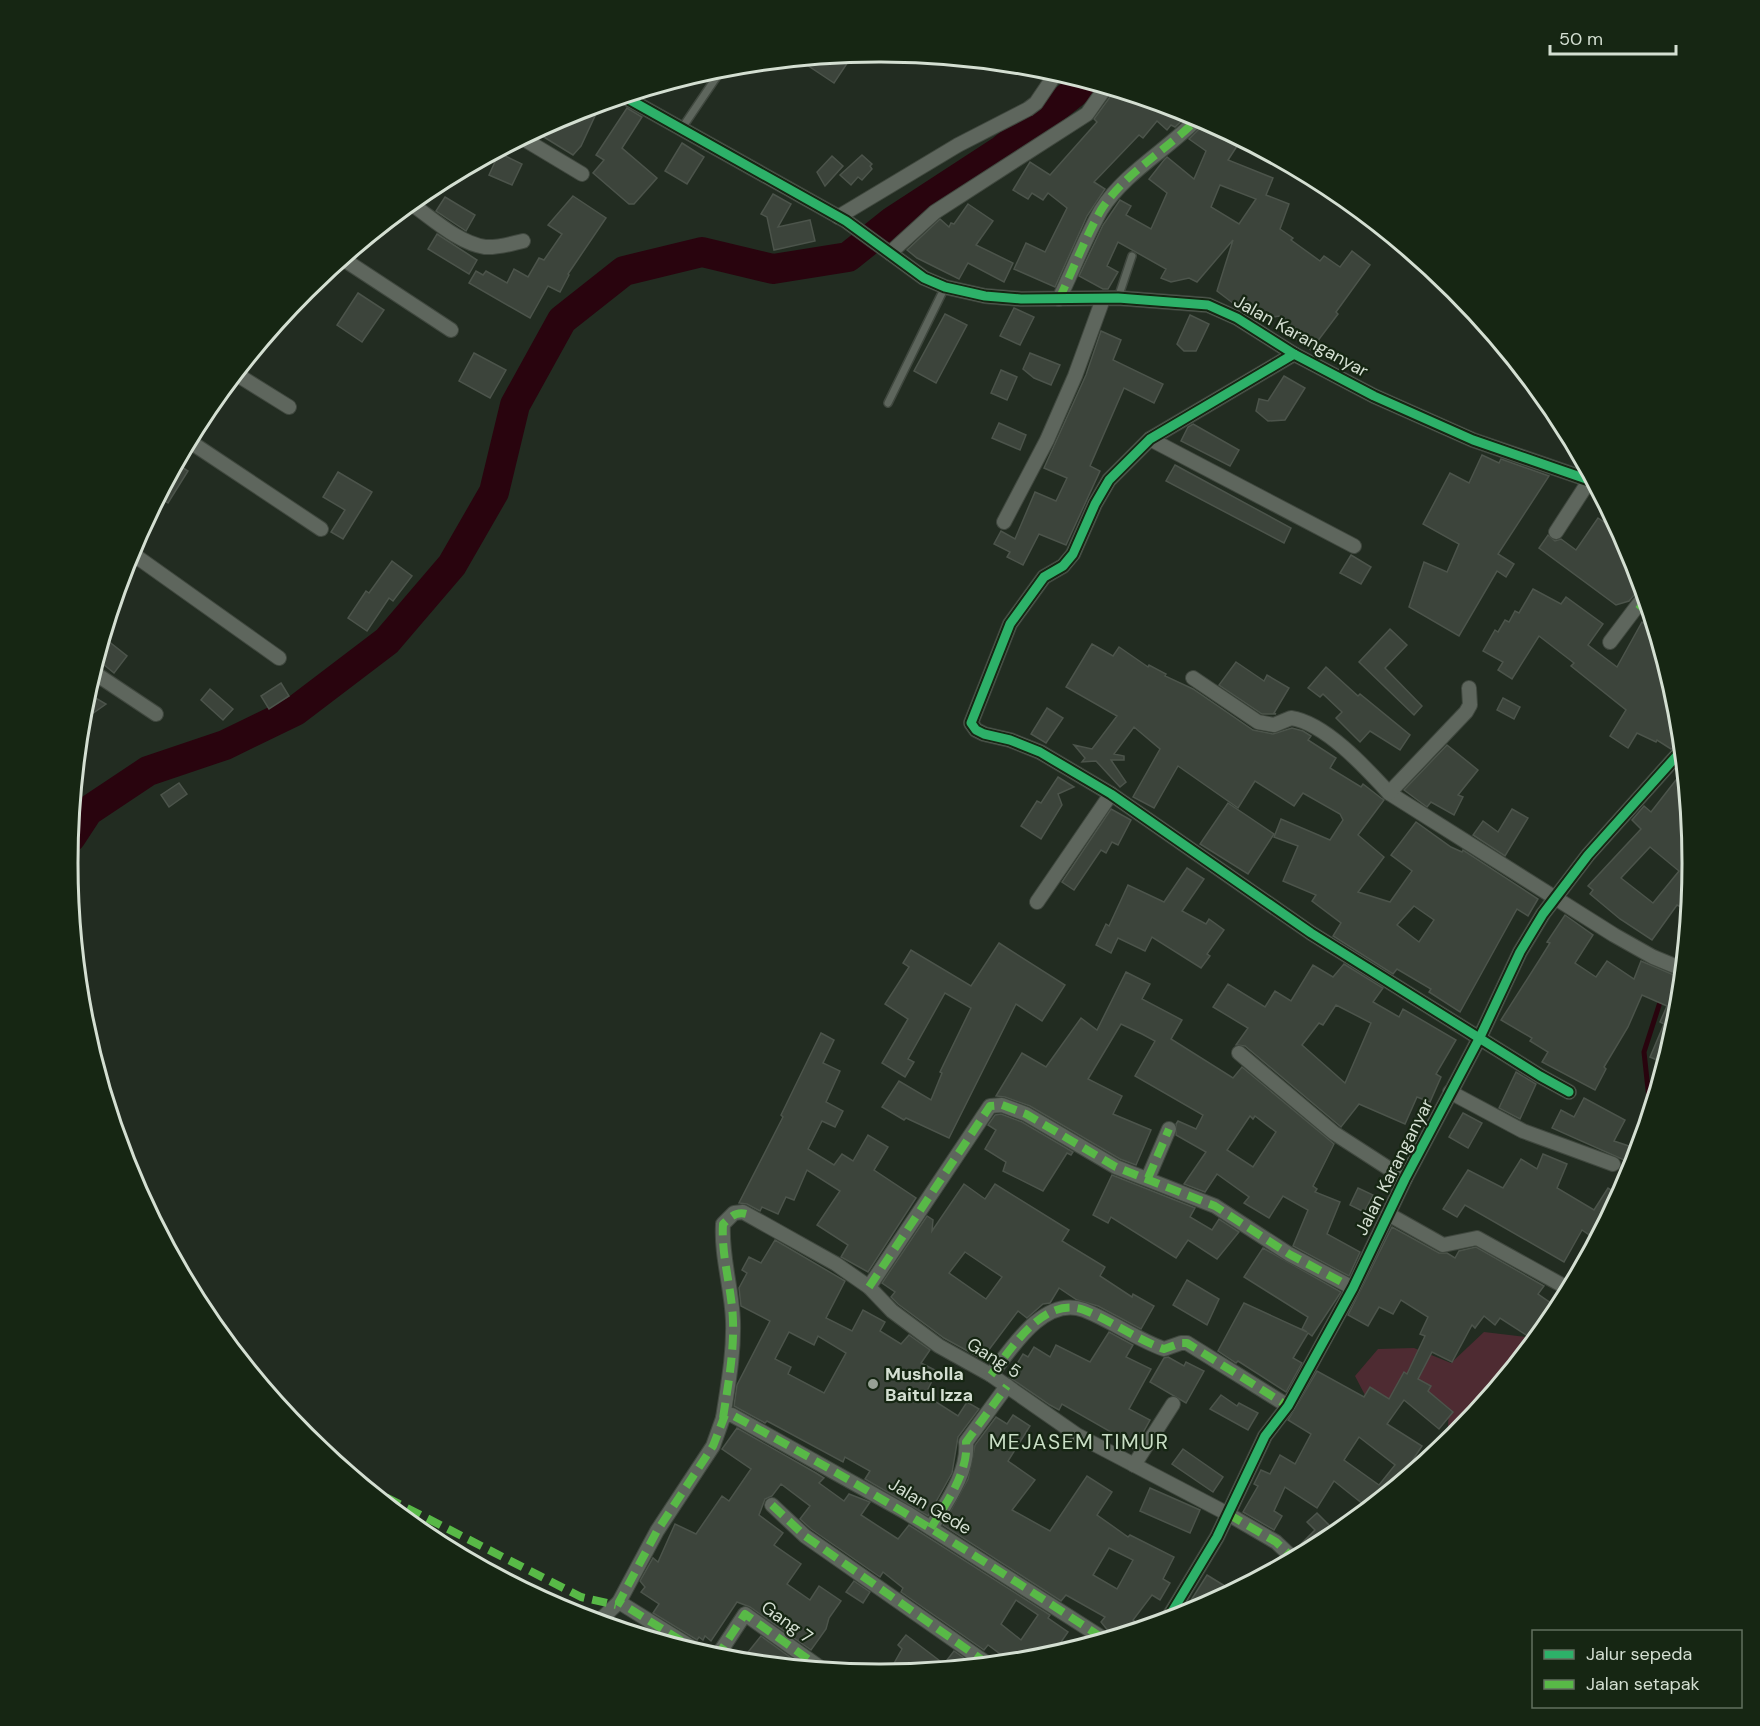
<svg xmlns="http://www.w3.org/2000/svg" width="1760" height="1726" font-family="'DM Sans',sans-serif">
<style>
.green{fill:#4e2b32}
.lines{fill:none;stroke-linecap:round;stroke-linejoin:round}
.stream{stroke:#29040e;stroke-width:5}
.river{stroke:#29040e;stroke-width:30}
.building{fill:#3c443b;stroke:#4c544b;stroke-width:1.5;fill-rule:evenodd}
.lane-casing{stroke:#40483f;stroke-width:10}
.street-casing{stroke:#40483f;stroke-width:16}
.lane{stroke:#5e665d;stroke-width:7}
.street{stroke:#5e665d;stroke-width:14}
.quiet{stroke:#58b947;stroke-width:8;stroke-dasharray:15 8;stroke-linecap:butt}
.cycleway-casing{stroke:#162613;stroke-width:13}
.cycleway{stroke:#2db169;stroke-width:9}
.poi-dot{fill:#96a094;stroke:#162613;stroke-width:2}
.labels{text-anchor:middle;dominant-baseline:central;stroke-width:4.5;stroke-linejoin:round;paint-order:stroke}
.street-label{font-size:18px;fill:#d4dfd2;stroke:#162613}
.poi-label{font-size:18px;font-weight:bold;fill:#d4dfd2;stroke:#162613;text-anchor:start}
.quarter-label{font-size:21px;letter-spacing:1.5px;fill:#c9dec5;stroke:#162613}
.rim{fill:none;stroke:#d4dfd2;stroke-width:3}
</style>
<rect width="100%" height="100%" fill="#222c21"/>
<!-- green -->
<path class="green" d="M1484,1332L1535,1338L1455,1436L1448,1426L1449,1408L1404,1372L1393,1398L1367,1399L1355,1376L1378,1349L1414,1348L1451,1363Z"/>
<g class="lines">
<!-- stream -->
<path class="stream" d="M1650,1108L1644,1052L1662,996"/>
<!-- river -->
<path class="river" d="M71,837L88,811L148,771L225,745L295,711L387,641L452,565L494,492L515,405L562,320L624,271L702,252L773,269L848,257L893,221L1002,150L1081,87L1084,80"/>
</g>
<!-- building -->
<g class="building">
<path d="M838,55L848,62L834,83L798,59Z"/>
<path d="M1115,90L1190,113L1175,127L1171,125L1167,130L1157,121L1143,138L1139,135L1094,182L1105,189L1087,216L1055,287L1014,269L1026,243L1045,252L1067,208L1048,193L1043,200L1032,193L1028,199L1013,190L1030,162L1050,175L1097,122L1094,119Z"/>
<path d="M601,103L581,146L573,155L534,131L570,113Z"/>
<path d="M627,108L642,117L622,148L657,178L634,204H629L593,173L604,160L596,155Z"/>
<path d="M1207,121L1241,140L1228,160L1273,178L1266,195L1289,204L1280,229L1293,238L1291,240L1320,261L1324,256L1340,267L1352,251L1370,265L1336,312L1338,314L1311,350L1291,334L1295,328L1279,316L1268,318L1252,306L1242,310L1217,291L1233,240L1197,282L1189,278L1171,282L1161,278L1166,269L1118,242L1107,266L1118,272L1108,289H1103L1079,276L1103,225L1120,200L1131,206L1126,215L1151,229L1167,193L1149,179L1164,160L1167,157L1194,179L1206,151L1189,139ZM1220,185L1256,199L1239,224L1211,207Z"/>
<path d="M682,143L704,157L687,184L665,171Z"/>
<path d="M499,153L522,164L512,185L489,175Z"/>
<path d="M862,155L872,164L870,166L872,169L862,180L858,177L851,185L840,175Z"/>
<path d="M832,156L843,166L825,186L817,172Z"/>
<path d="M773,194L791,204L778,227L810,220L815,241L774,250L767,217L761,214Z"/>
<path d="M573,196L606,218L568,274L569,275L560,292L548,286L530,318L469,283L476,271L483,275L486,271L507,283L514,269L528,277L539,258L544,260L562,234L548,225Z"/>
<path d="M445,197L475,215L466,231L436,211Z"/>
<path d="M968,204L993,221L976,245L1013,263L1004,282L968,263L959,279L917,258L907,250L940,219L949,227L951,223L954,224Z"/>
<path d="M437,234L477,260L469,274L428,249Z"/>
<path d="M358,293L384,310L362,342L337,325Z"/>
<path d="M1014,308L1034,317L1020,345L1000,336Z"/>
<path d="M945,314L967,325L936,383L914,371Z"/>
<path d="M1190,315L1209,324L1196,351H1184L1177,344Z"/>
<path d="M1101,331L1121,340L1113,360L1163,384L1154,403L1124,388L1090,466L1100,471L1066,545L1039,534L1023,565L1007,557L1010,552L994,544L1001,531L1015,539L1035,492L1056,501L1067,478L1044,468L1086,375Z"/>
<path d="M474,353L506,370L490,398L459,381Z"/>
<path d="M1030,353L1060,365L1051,385L1034,378L1023,369Z"/>
<path d="M1001,370L1017,377L1007,400L991,393Z"/>
<path d="M1284,376L1305,388L1285,420L1268,421L1256,411L1259,399L1268,401Z"/>
<path d="M999,423L1026,435L1020,450L992,438Z"/>
<path d="M1193,424L1239,450L1230,466L1181,441L1188,427Z"/>
<path d="M1482,455L1499,463L1501,459L1549,476L1498,554L1514,564L1506,577L1497,571L1459,636L1409,607L1424,562L1447,572L1459,544L1423,524L1450,473L1469,483Z"/>
<path d="M177,464L188,471L168,503L159,497Z"/>
<path d="M1175,465L1291,528L1284,543L1166,481Z"/>
<path d="M338,472L372,492L343,539L331,532L345,510L323,497Z"/>
<path d="M1598,518L1619,532L1630,553L1641,587L1629,601L1616,605L1539,548L1548,535L1555,541L1561,539L1576,550Z"/>
<path d="M1351,555L1371,567L1361,584L1340,573Z"/>
<path d="M392,561L412,576L393,601L389,598L367,631L348,618L366,591L369,593Z"/>
<path d="M1533,589L1561,604L1566,597L1603,624L1588,645L1617,667L1642,622L1653,629L1676,705L1680,742L1671,749L1657,740L1656,742L1637,733L1628,748L1610,736L1626,710L1571,666L1574,663L1539,636L1512,679L1498,670L1503,662L1483,651L1495,630L1498,632L1505,620L1509,622L1515,611L1519,613Z"/>
<path d="M1390,629L1407,645L1385,668L1422,706L1414,715L1359,662Z"/>
<path d="M107,640L127,656L114,673L97,659Z"/>
<path d="M1092,644L1113,656L1119,647L1148,667L1149,665L1166,674L1165,676L1193,689L1253,730L1273,734L1292,728L1303,731L1311,736L1308,740L1336,758L1330,768L1361,787L1363,784L1381,798L1384,800L1358,835L1384,857L1358,892L1390,902L1412,871L1391,855L1416,822L1451,847L1462,852L1463,850L1538,899L1528,916L1517,909L1460,1012L1429,992L1431,989L1397,969L1393,974L1333,936L1341,923L1312,901L1316,895L1283,881L1298,846L1274,837L1281,819L1330,840L1343,820L1340,814L1303,793L1294,806L1255,781L1238,808L1178,766L1154,808L1133,797L1160,749L1134,727L1114,754L1124,756V760H1111L1126,782L1120,787L1096,761L1082,762L1085,758L1074,745L1092,749L1117,716L1066,687ZM1414,906L1434,920L1419,942L1397,925Z"/>
<path d="M1236,662L1264,681L1267,675L1289,688L1274,713L1276,714H1262L1219,685Z"/>
<path d="M1326,667L1358,696L1360,694L1410,735L1400,750L1370,731L1360,742L1336,718L1342,712L1323,694L1320,697L1308,688Z"/>
<path d="M281,683L289,696L269,709L261,696Z"/>
<path d="M210,689L233,709L223,720L201,700Z"/>
<path d="M87,693L106,704L82,721L84,704Z"/>
<path d="M1503,698L1520,707L1514,719L1497,710Z"/>
<path d="M1047,708L1063,718L1046,743L1031,734Z"/>
<path d="M1447,745L1478,770L1458,795L1463,797L1454,815L1431,802L1427,807L1404,790Z"/>
<path d="M1683,771L1692,863L1687,910L1677,905L1652,940L1620,919L1590,894L1593,890L1588,886L1641,829L1632,820L1644,806L1651,812ZM1650,847L1679,871L1653,903L1621,878Z"/>
<path d="M1058,777L1074,787L1058,794L1062,805L1041,839L1021,826L1037,801L1041,803Z"/>
<path d="M179,783L187,794L169,807L161,795Z"/>
<path d="M1228,803L1274,834L1248,874L1200,844Z"/>
<path d="M1111,809L1131,820L1118,845L1112,842L1106,853L1101,850L1074,890L1062,882Z"/>
<path d="M1512,809L1528,818L1505,856L1473,835L1483,821L1498,832Z"/>
<path d="M1187,868L1204,879L1182,911L1206,924L1209,919L1224,930L1207,954L1210,956L1201,968L1152,937L1145,951L1118,938L1111,953L1096,945L1106,924L1109,926L1128,885L1164,902Z"/>
<path d="M1565,915L1593,935L1575,963L1596,977L1607,961L1634,979L1641,961L1681,978L1676,1022L1664,1063L1650,1057L1664,1024L1660,1022L1667,1006L1642,995L1628,1027L1604,1067L1606,1069L1595,1090L1542,1062L1548,1052L1530,1041L1532,1038L1501,1020L1540,959L1550,943L1547,942Z"/>
<path d="M999,943L1065,985L1042,1021L1016,1004L949,1138L906,1118L904,1120L882,1107L899,1081L931,1100L942,1073L940,1072L971,1008L945,993L908,1059L914,1062L905,1077L882,1063L908,1019L885,1004L909,967L903,963L911,950L971,986Z"/>
<path d="M1344,964L1383,988L1373,1002L1399,1017L1403,1009L1456,1040L1436,1074L1441,1077L1430,1102L1417,1097L1405,1124L1359,1104L1341,1127L1245,1046L1236,1045L1248,1028L1213,1007L1228,984L1265,1007L1275,991L1291,1001L1313,965L1333,977ZM1336,1005L1371,1023L1345,1083L1302,1045L1319,1023L1323,1025Z"/>
<path d="M1126,972L1150,984L1142,999L1182,1020L1171,1039L1233,1078L1242,1067L1334,1144L1313,1186L1317,1189L1315,1192L1340,1202L1327,1234L1360,1252L1349,1276L1293,1246L1308,1210L1283,1196L1269,1218L1244,1203L1249,1197L1217,1174L1205,1192L1184,1184L1206,1152L1176,1135V1124L1178,1121L1196,1129L1203,1115L1135,1076L1155,1041L1142,1034L1121,1024L1088,1079L1122,1096L1113,1114L1151,1130L1136,1165L1120,1159L1030,1106L1005,1097L996,1096L1022,1053L1046,1067L1081,1018L1097,1030ZM1250,1116L1253,1119L1255,1116L1276,1132L1253,1167L1227,1150Z"/>
<path d="M821,1033L834,1040L823,1063L840,1071L826,1102L843,1111L835,1127L822,1121L808,1149L834,1165L842,1154L853,1161L868,1135L888,1147L874,1170L916,1198L868,1272L841,1257L848,1245L817,1225L840,1191L807,1170L794,1200L786,1197L778,1214L762,1207L760,1211L747,1204L739,1203L783,1117L781,1115Z"/>
<path d="M1516,1072L1536,1084L1520,1119L1499,1108Z"/>
<path d="M1584,1098L1625,1120L1614,1141L1638,1149L1633,1164L1552,1128L1561,1110L1574,1117Z"/>
<path d="M1463,1113L1482,1123L1468,1148L1449,1137Z"/>
<path d="M1001,1114L1022,1122L1073,1152L1071,1155L1067,1153L1043,1191L1003,1171L1006,1162L985,1149L996,1130L988,1125L995,1115Z"/>
<path d="M1543,1154L1567,1164L1557,1188L1594,1210L1608,1188L1619,1195L1595,1239L1582,1230L1564,1262L1465,1205L1457,1217L1443,1209L1468,1170L1503,1188L1521,1159L1537,1169Z"/>
<path d="M1112,1175L1195,1208L1190,1217L1212,1230L1219,1219L1239,1232L1217,1259L1188,1240L1176,1258L1111,1217L1108,1223L1093,1215Z"/>
<path d="M964,1184L985,1199L995,1184L1069,1230L1062,1241L1105,1267L1100,1276L1132,1297L1133,1294L1154,1306L1141,1329L1098,1306L1077,1300L1059,1288L1050,1303L1043,1304L1027,1318L1018,1311L982,1359L944,1338L898,1304L891,1297L895,1292L882,1283L927,1216L933,1220L932,1231ZM965,1252L1002,1277L986,1299L949,1273Z"/>
<path d="M1358,1188L1373,1195L1364,1212L1350,1205Z"/>
<path d="M1392,1227L1439,1253H1447L1455,1258L1459,1251L1476,1247L1544,1286L1538,1294L1558,1308L1534,1340L1500,1318L1495,1325L1484,1316L1475,1328L1472,1325L1452,1362L1432,1352L1418,1379L1431,1386L1428,1391L1453,1412L1439,1429L1404,1400L1387,1424L1422,1446L1397,1484L1368,1508L1334,1481L1317,1508L1285,1487L1274,1511L1282,1516L1274,1530L1243,1512L1258,1486L1254,1484L1261,1470L1270,1474L1280,1455L1295,1464L1311,1434L1288,1420L1317,1371L1364,1397L1370,1387L1389,1399L1404,1372L1407,1374L1425,1336L1420,1334L1428,1317L1401,1300L1393,1314L1379,1307L1368,1326L1348,1315ZM1359,1437L1395,1465L1379,1485L1344,1460Z"/>
<path d="M775,1240L845,1281L826,1318L852,1331L863,1310L885,1322L880,1331L901,1344L909,1335L930,1350L921,1363L937,1371L925,1395L958,1416L967,1402L979,1409L958,1437L952,1473L928,1516L865,1479L870,1471L845,1457L843,1462L767,1421L765,1423L734,1406L737,1385L770,1321L741,1306L739,1288L747,1273L742,1270L749,1257L761,1263ZM789,1332L814,1345L818,1336L846,1353L824,1393L788,1374L791,1367L775,1359Z"/>
<path d="M1263,1248L1341,1292L1312,1336L1308,1333L1293,1358L1302,1363L1286,1392L1238,1361L1236,1363L1218,1351L1244,1303L1307,1332L1302,1329L1308,1317L1244,1277Z"/>
<path d="M1187,1280L1219,1299L1207,1325L1173,1305Z"/>
<path d="M1109,1332L1133,1345L1126,1357L1151,1369L1129,1409L1150,1420L1134,1449L1116,1440L1118,1436L1062,1404L1059,1410L1050,1405L1009,1377L1023,1354L1028,1357L1034,1347L1050,1357L1056,1345L1090,1362Z"/>
<path d="M1168,1357L1184,1366L1186,1362L1204,1371L1186,1403L1150,1382L1164,1358Z"/>
<path d="M1221,1395L1237,1406L1239,1403L1258,1413L1248,1430L1210,1409Z"/>
<path d="M1013,1415L1030,1426L1008,1461L1035,1480L1012,1510L1050,1531L1087,1476L1112,1492L1097,1515L1128,1537L1130,1535L1174,1557L1163,1579L1170,1583L1160,1600L1152,1595L1133,1620L1143,1628L1113,1637L1101,1622L1105,1617L1066,1595L1061,1601L943,1525L968,1479L975,1445L996,1417L1007,1424ZM1109,1548L1133,1560L1117,1589L1093,1575Z"/>
<path d="M737,1428L816,1473L824,1478L819,1483L844,1501L849,1494L870,1502L861,1515L898,1539L909,1525L1050,1615L1048,1618L1068,1632L1052,1655L1038,1659L1011,1662L988,1645L984,1650L901,1592L903,1588L883,1572L880,1577L811,1529L800,1519L810,1506L781,1484L772,1496L765,1499L759,1515L783,1533L774,1545L801,1564L787,1584L810,1600L819,1586L841,1601L829,1618L826,1629L811,1650L750,1607L737,1602L711,1641L705,1636L703,1640L699,1637L697,1640L653,1613L659,1604L641,1592L645,1587L640,1581L653,1558L658,1562L675,1524L696,1534L722,1496L729,1501L751,1469L722,1449ZM1016,1600L1038,1615L1021,1640L1001,1624Z"/>
<path d="M1183,1449L1223,1477L1213,1492L1172,1464Z"/>
<path d="M1150,1488L1200,1510L1190,1533L1140,1511Z"/>
<path d="M1317,1513L1337,1533L1301,1554L1296,1549L1315,1530L1307,1522Z"/>
<path d="M1207,1575L1233,1591L1181,1616Z"/>
<path d="M854,1581L870,1592L863,1603L846,1592Z"/>
<path d="M906,1635L944,1664L954,1651L974,1665L888,1674L902,1649L898,1645Z"/>
<path d="M761,1636L801,1665L799,1667L741,1661Z"/>
</g>
<g class="lines">
<!-- lane casing -->
<g class="lane-casing">
<g id="lane">
<path d="M682,128L724,66"/>
<path d="M1118,298L1132,256"/>
<path d="M888,403L945,287"/>
</g>
</g>
<!-- street casing -->
<g class="street-casing">
<g id="street">
<path d="M623,96L846,221L924,278L945,287L985,296L1021,299L1118,298L1208,305L1237,318L1294,354L1374,396L1473,440L1592,481"/>
<path d="M522,138L582,174"/>
<path d="M410,203C432,218 458,243 485,247C498,248 510,244 523,241"/>
<path d="M838,217L958,145L1028,109L1036,103L1057,72"/>
<path d="M890,253L935,212L1087,114L1106,87"/>
<path d="M343,259L451,330"/>
<path d="M1059,299C1073,270 1085,238 1101,210C1125,172 1169,149 1199,117"/>
<path d="M1294,354L1150,439L1109,480L1095,504L1073,554L1063,566L1044,577L1010,624L971,723L976,730L984,734L1010,740L1040,752L1111,794L1311,933L1540,1076L1569,1092"/>
<path d="M236,374L289,407"/>
<path d="M1150,439L1354,546"/>
<path d="M189,441L321,529"/>
<path d="M1004,522L1047,440L1075,376L1103,299"/>
<path d="M1556,532L1591,478"/>
<path d="M130,552L279,658"/>
<path d="M1610,642L1644,597"/>
<path d="M93,672L156,714"/>
<path d="M1193,678L1258,722L1274,725L1291,718C1325,723 1366,768 1389,793L1614,935L1653,957L1682,969"/>
<path d="M1389,793L1466,712L1470,705L1469,688"/>
<path d="M1037,902L1111,794"/>
<path d="M1239,1053L1334,1133L1405,1179"/>
<path d="M1450,1092L1523,1131L1613,1164"/>
<path d="M1148,1178L1169,1129"/>
<path d="M1388,1214L1443,1245L1477,1238L1569,1289"/>
<path d="M869,1287L990,1106L1002,1105L1026,1114L1116,1167L1215,1206L1289,1254L1353,1288"/>
<path d="M991,1375C1011,1349 1044,1295 1084,1310C1112,1321 1136,1339 1164,1349L1181,1343H1187L1288,1406"/>
<path d="M723,1418C728,1385 734,1354 733,1321C732,1288 721,1257 723,1224L734,1213L743,1212L836,1264L869,1287L892,1311L939,1346L991,1375L1077,1435L1228,1514L1276,1542L1293,1558"/>
<path d="M1134,1465L1173,1404"/>
<path d="M772,1505L805,1536L988,1664"/>
<path d="M931,1528C946,1503 969,1472 966,1442L1007,1386"/>
<path d="M619,1602L701,1653"/>
<path d="M1167,1620L1217,1537L1265,1436L1288,1406L1353,1288L1405,1179L1480,1037L1520,952L1543,914L1588,855L1681,751"/>
<path d="M598,1622L619,1602L657,1531L713,1446L723,1418L725,1415H732L907,1513L1104,1639"/>
<path d="M716,1658L745,1614L822,1669"/>
</g>
</g>
<!-- lane -->
<use href="#lane" class="lane"/>
<!-- street -->
<use href="#street" class="street"/>
<!-- quiet -->
<g class="quiet">
<path d="M1059,299C1073,270 1085,238 1101,210C1125,172 1169,149 1199,117"/>
<path d="M1638,604L1648,612"/>
<path d="M1148,1178L1169,1129"/>
<path d="M869,1287L990,1106L1002,1105L1026,1114L1116,1167L1215,1206L1289,1254L1353,1288"/>
<path d="M991,1375C1011,1349 1044,1295 1084,1310C1112,1321 1136,1339 1164,1349L1181,1343H1187L1288,1406"/>
<path d="M723,1418C728,1385 734,1354 733,1321C732,1288 721,1257 723,1224C734,1214 738,1210 752,1216"/>
<path d="M366,1487L581,1597L616,1605"/>
<path d="M772,1505L805,1536L988,1664"/>
<path d="M1228,1514L1276,1542L1293,1558"/>
<path d="M931,1528C946,1503 969,1472 966,1442L1007,1386"/>
<path d="M701,1653L619,1602L657,1531L713,1446L725,1415H732C860,1483 983,1559 1104,1639"/>
<path d="M716,1658L745,1614L822,1669"/>
</g>
<!-- cycleway casing -->
<g class="cycleway-casing">
<g id="cycleway">
<path d="M623,96L846,221L924,278L945,287L985,296L1021,299L1118,298L1208,305L1237,318L1294,354L1374,396L1473,440L1592,481"/>
<path d="M1294,354L1150,439L1109,480L1095,504L1073,554L1063,566L1044,577L1010,624L971,723L976,730L984,734L1010,740L1040,752L1111,794L1311,933L1540,1076L1569,1092"/>
<path d="M1167,1620L1217,1537L1265,1436L1288,1406L1353,1288L1405,1179L1480,1037L1520,952L1543,914L1588,855L1681,751"/>
</g>
</g>
<!-- cycleway -->
<use href="#cycleway" class="cycleway"/>
</g>
<!-- markers -->
<circle class="poi-dot" cx="873" cy="1384" r="6"/>
<g class="labels">
<!-- street labels -->
<g class="street-label">
<text transform="translate(1301 336) rotate(29)">Jalan Karanganyar</text>
<text transform="translate(1394 1167) rotate(-63)">Jalan Karanganyar</text>
<text transform="translate(994 1358) rotate(32)">Gang 5</text>
<text transform="translate(930 1506) rotate(31)">Jalan Gede</text>
<text transform="translate(787 1622) rotate(36)">Gang 7</text>
</g>
<!-- poi labels -->
<g class="poi-label">
<text x="885" y="1374">Musholla<tspan x="885" dy="21">Baitul Izza</tspan></text>
</g>
<!-- quarter labels -->
<g class="quarter-label">
<text x="1079" y="1442">MEJASEM TIMUR</text>
</g>
</g>
<!-- crop -->
<path d="M0 0H1760V1726H0ZM879 62H881A801 801 0 0 1 1682 863V863A801 801 0 0 1 881 1664H879A801 801 0 0 1 78 863V863A801 801 0 0 1 879 62Z" fill="#162613" fill-rule="evenodd"/>
<path class="rim" d="M879 62H881A801 801 0 0 1 1682 863V863A801 801 0 0 1 881 1664H879A801 801 0 0 1 78 863V863A801 801 0 0 1 879 62Z"/>
<!-- legend -->
<rect x="1532" y="1630" width="210" height="78" fill="#162613" stroke="#62705f" stroke-width="1.5"/>
<rect x="1544" y="1650" width="30" height="9" fill="#2db169" stroke="#62705f" stroke-width="1.5"/>
<text x="1586" y="1660" font-size="18" fill="#d4dfd2">Jalur sepeda</text>
<rect x="1544" y="1680" width="30" height="9" fill="#58b947" stroke="#62705f" stroke-width="1.5"/>
<text x="1586" y="1690" font-size="18" fill="#d4dfd2">Jalan setapak</text>
<!-- scale -->
<path d="M1550 45v9h126v-9" fill="none" stroke="#d4dfd2" stroke-width="3"/>
<text x="1559" y="45" font-size="18" fill="#d4dfd2" stroke="#162613" stroke-width="4.5" paint-order="stroke">50 m</text>
</svg>
